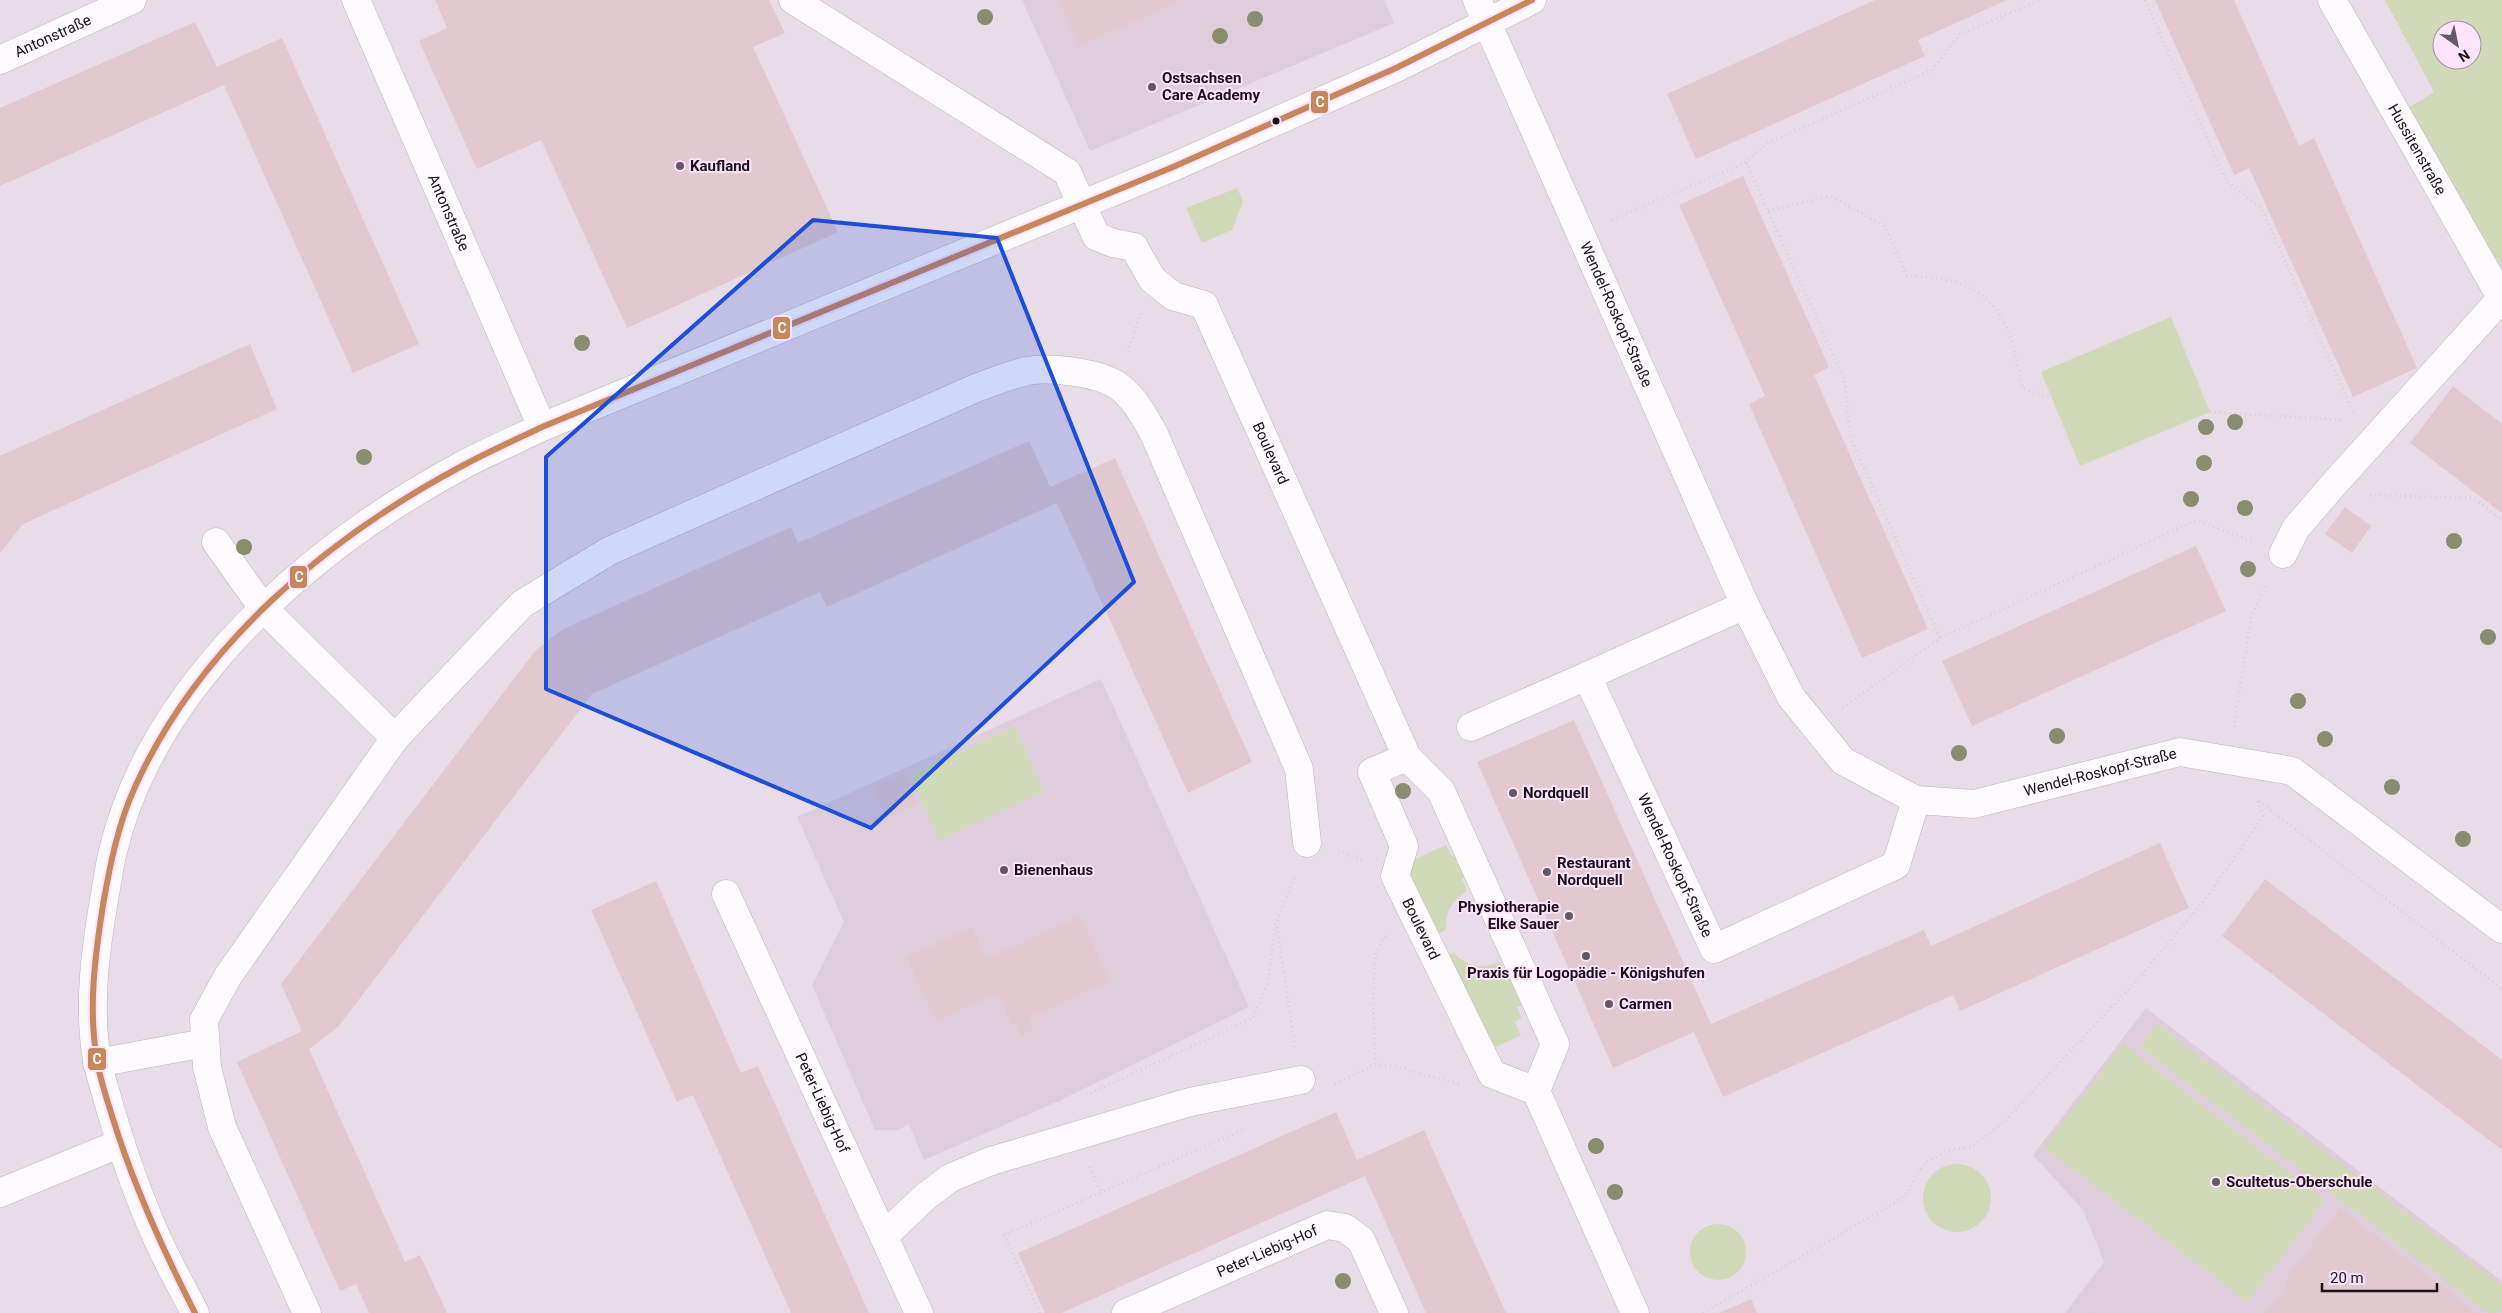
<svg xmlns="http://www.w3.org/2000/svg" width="2502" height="1313" font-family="Roboto,sans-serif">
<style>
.education{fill:#decddb}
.green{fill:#d0dab8;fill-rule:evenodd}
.building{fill:#e2c9cf}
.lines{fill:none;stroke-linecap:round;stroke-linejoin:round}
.minor-casing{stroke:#beb3be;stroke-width:29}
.path{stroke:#d5d1d5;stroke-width:3;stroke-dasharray:1 4;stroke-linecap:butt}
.minor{stroke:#fcfafc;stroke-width:28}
.bus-1-casing{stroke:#fde3fc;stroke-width:10}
.bus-1{stroke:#c6875d;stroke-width:6}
.tree{fill:#888d6f}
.marked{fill:#1d4ed8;fill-opacity:0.2;stroke:#1d4ed8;stroke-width:4;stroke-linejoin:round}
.poi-dot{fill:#625862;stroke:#fde3fc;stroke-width:2}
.bus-dot{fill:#1a111a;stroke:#fde3fc;stroke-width:2}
.labels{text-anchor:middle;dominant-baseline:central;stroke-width:4;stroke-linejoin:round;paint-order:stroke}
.street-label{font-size:15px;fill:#1a111a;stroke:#fde3fc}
.poi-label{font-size:15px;font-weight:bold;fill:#1a111a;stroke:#fde3fc;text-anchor:start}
.line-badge{stroke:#fde3fc;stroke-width:2}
.badge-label{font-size:14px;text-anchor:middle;font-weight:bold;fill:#fff}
</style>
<rect width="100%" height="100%" fill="#e9dce9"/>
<!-- education -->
<g class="education">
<path d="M1022,0H1384L1394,23L1090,151Z"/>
<path d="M1101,679L1249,1007L1059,1101L924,1160L909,1124L898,1130H875L812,985L844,922L797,817Z"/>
<path d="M2146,1008L2502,1281V1313H2065L2104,1262L2083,1210L2033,1155Z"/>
</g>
<!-- green -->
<g class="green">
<path d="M2385,0H2502V269L2408,108L2434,92ZM2442,30H2472V60H2442Z"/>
<path d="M1237,188L1243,201L1232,230L1202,243L1186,208Z"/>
<path d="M2171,317L2210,412L2080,466L2041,372Z"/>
<path d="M1015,727L1044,792L939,840L910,774Z"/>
<path d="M1446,845L1452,856L1458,854L1468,876L1462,879L1467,891C1452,901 1445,911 1446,930L1434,935L1405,871L1409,862Z"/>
<path d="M1453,953C1468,967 1481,969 1500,962L1505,974L1511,971L1525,1004L1517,1007L1522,1018L1515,1022L1521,1036L1495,1047L1490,1035L1482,1038L1446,956Z"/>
<path d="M2157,1024L2502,1286V1308L2498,1313H2488L2140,1047Z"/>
<path d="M2123,1044L2325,1200L2247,1302L2044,1147Z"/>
<circle cx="1957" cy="1198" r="34"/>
<circle cx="1718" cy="1252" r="28"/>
</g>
<!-- building -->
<g class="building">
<path d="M435,0H769L785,33L753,47L838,232L627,328L541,140L477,169L419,41L447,28Z"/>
<path d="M1059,0H1182L1079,46Z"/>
<path d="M1875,0H2007L1918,40L1925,56L1696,159L1667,94Z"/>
<path d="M2155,0H2234L2299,146L2314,138L2417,368L2353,397L2249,168L2234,175Z"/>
<path d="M195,22L217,67L282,38L419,344L353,373L224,85L0,186V108Z"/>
<path d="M1743,176L1829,367L1814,375L1928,629L1862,658L1749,404L1765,396L1679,205Z"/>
<path d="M250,344L277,409L23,524L0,553V456Z"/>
<path d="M2453,386L2502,424V513L2410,443Z"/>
<path d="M1029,441L1050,487L1115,458L1252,762L1188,793L1057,503L827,607L820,592L592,694L338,1027L309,1049L405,1262L420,1255L447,1313H369L356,1284L340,1291L237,1062L302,1031L281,984L535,651L563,629L791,527L798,543Z"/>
<path d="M2345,507L2371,526L2352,553L2325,534Z"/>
<path d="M2196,546L2226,611L1972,726L1942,661Z"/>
<path d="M1574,720L1711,1024L1924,930L1931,946L2160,843L2189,908L1960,1011L1953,995L1723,1097L1694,1032L1613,1068L1477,762Z"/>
<path d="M904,773L917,803L887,817L873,787Z"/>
<path d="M2265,879L2502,1060V1150L2222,936Z"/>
<path d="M656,881L741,1073L758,1066L869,1313H791L693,1095L677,1102L591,910Z"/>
<path d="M1080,916L1109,981L1029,1018L1034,1030L1021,1036L1016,1024L1012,1025L998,993L936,1021L907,957L972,927L986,959Z"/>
<path d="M1336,1112L1357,1160L1424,1130L1506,1313H1426L1365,1176L1062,1313H1045L1018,1253Z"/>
<path d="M2340,1208L2477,1313H2265L2288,1283L2285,1280Z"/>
<path d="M1751,1299L1757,1313H1719Z"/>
</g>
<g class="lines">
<!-- minor casing -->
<g class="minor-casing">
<g id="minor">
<path id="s1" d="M356,0L542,427"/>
<path id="s2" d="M793,0L1067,172L1096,236L1113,243L1134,247L1152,279L1173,296L1204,305L1407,757L1372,772L1404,846L1395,876L1492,1074L1536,1091L1635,1313"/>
<path id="s3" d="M1477,0L1745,605L1791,697L1843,761L1916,800L1974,804L2180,752L2292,771L2502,929"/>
<path id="s4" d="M2332,0L2502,299"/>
<path id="s5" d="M0,60L132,0"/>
<path d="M216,542L263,608L395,738L228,976L204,1020L207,1067L222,1127L307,1313"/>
<path d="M2283,554L2296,528L2334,484L2501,299"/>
<path id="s6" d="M1745,605L1587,676L1714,949L1896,865L1916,800"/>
<path d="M1471,727L1587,676"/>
<path d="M395,738L522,604L609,551L976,388C993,382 1010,375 1027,371C1051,367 1096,372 1117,385C1134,397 1144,416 1154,434L1299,769L1307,843"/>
<path d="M1407,757L1441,791L1555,1044L1536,1091"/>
<path id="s7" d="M726,894L919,1313"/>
<path d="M97,1063L205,1043"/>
<path d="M0,1193L121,1143"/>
<path d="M884,1236L925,1197L950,1178L991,1161L1190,1102L1301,1080"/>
<path d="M195,1313C181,1285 165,1258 153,1229C136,1190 122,1149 110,1108C106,1092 100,1076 97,1060C88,1008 95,952 104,900C107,884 109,867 113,851C154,681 314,545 461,466C488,452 515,440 542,427L1173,167L1396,68L1532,0"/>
<path id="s8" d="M1126,1313L1327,1225L1345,1228L1361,1240L1394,1313"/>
</g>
</g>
<!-- path -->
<g class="path">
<path d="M2145,0L2226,181L2261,208L2353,412"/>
<path d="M1768,211L1830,196L1885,226L1906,275C1921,277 1937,277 1952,281C2007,296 2012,341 2023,389L2051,398"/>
<path d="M1612,220L1746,162"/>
<path d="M1128,352L1141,312"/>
<path d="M2210,412L2344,420"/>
<path d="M2370,495L2473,498L2502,520"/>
<path d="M1940,638L1851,439L1844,379L1746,162L1766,144L1932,70L1960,34L2040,0"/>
<path d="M1843,708L1940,638L2197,520L2252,542"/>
<path d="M2234,727L2251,617L2268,583"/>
<path d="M2259,801L2502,989"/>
<path d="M1338,850L1365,862"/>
<path d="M1277,927L1295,1047"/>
<path d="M1028,1033L1061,1105"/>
<path d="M1375,1064L1373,996L1375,955L1386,935"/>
<path d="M1335,1084L1375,1064L1393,1066L1459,1084"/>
<path d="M1086,1095L1253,1018L1267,985L1276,924L1295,875"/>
<path d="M1090,1167L1101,1192"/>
<path d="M1040,1313L1004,1235L1246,1128"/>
<path d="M1703,1313L1895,1203L1909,1192L1915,1176L1926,1162L1949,1150L1971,1147L2004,1122L2138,979L2207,897L2263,816L2257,799"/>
<path d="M2095,1313L2145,1244"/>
</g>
<!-- minor -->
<use href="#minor" class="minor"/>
<!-- bus-1 casing -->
<g class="bus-1-casing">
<path id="bus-1" d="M195,1313C163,1250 134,1187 113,1119C107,1099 100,1080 97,1060C88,1008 95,956 103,905C110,865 118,824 135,787C199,645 327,538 462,466C488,452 515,440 542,427L1173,167L1396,68L1532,0"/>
</g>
<!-- bus-1 -->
<use href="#bus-1" class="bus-1"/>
</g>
<!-- trees -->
<g class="tree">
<circle cx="985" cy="17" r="8"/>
<circle cx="1255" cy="19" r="8"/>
<circle cx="1220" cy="36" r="8"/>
<circle cx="582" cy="343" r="8"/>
<circle cx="2235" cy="422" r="8"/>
<circle cx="2206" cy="427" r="8"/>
<circle cx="364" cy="457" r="8"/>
<circle cx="2204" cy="463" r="8"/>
<circle cx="2191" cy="499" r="8"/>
<circle cx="2245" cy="508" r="8"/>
<circle cx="2454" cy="541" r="8"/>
<circle cx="244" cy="547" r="8"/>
<circle cx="2248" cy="569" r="8"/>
<circle cx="2488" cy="637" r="8"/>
<circle cx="2298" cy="701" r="8"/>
<circle cx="2057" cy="736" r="8"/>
<circle cx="2325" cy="739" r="8"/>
<circle cx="1959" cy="753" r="8"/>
<circle cx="2392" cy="787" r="8"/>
<circle cx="1403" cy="791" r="8"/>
<circle cx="2463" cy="839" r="8"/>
<circle cx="1596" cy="1146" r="8"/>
<circle cx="1615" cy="1192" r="8"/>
<circle cx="1343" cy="1281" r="8"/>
</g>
<!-- marked area -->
<path class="marked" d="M813,220L997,238L1134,582L871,828L546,689V457Z"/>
<!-- markers -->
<g class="poi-dot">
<circle cx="1152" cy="87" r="5"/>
<circle cx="680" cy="166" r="5"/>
<circle cx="1513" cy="793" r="5"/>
<circle cx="1004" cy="870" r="5"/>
<circle cx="1547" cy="872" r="5"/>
<circle cx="1569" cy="916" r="5"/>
<circle cx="1586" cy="956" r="5"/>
<circle cx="1609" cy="1004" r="5"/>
<circle cx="2216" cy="1182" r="5"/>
</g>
<circle class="bus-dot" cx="1276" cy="121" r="4.5"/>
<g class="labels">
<!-- street labels -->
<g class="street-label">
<text stroke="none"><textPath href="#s5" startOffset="58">Antonstraße</textPath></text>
<text stroke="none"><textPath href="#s4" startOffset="172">Hussitenstraße</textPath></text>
<text stroke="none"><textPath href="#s1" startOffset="232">Antonstraße</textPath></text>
<text stroke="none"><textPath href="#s3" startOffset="344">Wendel-Roskopf-Straße</textPath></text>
<text stroke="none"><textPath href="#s2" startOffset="692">Boulevard</textPath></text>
<text stroke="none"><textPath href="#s3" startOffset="1118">Wendel-Roskopf-Straße</textPath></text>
<text stroke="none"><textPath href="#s6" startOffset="382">Wendel-Roskopf-Straße</textPath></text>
<text stroke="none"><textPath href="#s2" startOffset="1234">Boulevard</textPath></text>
<text stroke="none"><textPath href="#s7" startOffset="230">Peter-Liebig-Hof</textPath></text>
<text stroke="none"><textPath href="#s8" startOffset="154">Peter-Liebig-Hof</textPath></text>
</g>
<!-- poi labels -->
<g class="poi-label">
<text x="1162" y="78">Ostsachsen<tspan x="1162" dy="17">Care Academy</tspan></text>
<text x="690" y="166">Kaufland</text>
<text x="1523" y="793">Nordquell</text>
<text x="1557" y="863">Restaurant<tspan x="1557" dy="17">Nordquell</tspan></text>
<text x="1014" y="870">Bienenhaus</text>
<text x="1559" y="907" text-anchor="end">Physiotherapie<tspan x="1559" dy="17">Elke Sauer</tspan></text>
<text x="1586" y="973" text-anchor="middle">Praxis für Logopädie - Königshufen</text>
<text x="1619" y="1004">Carmen</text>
<text x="2226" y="1182">Scultetus-Oberschule</text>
</g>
</g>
<g class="line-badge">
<rect x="1310" y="90" width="19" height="24" rx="5" fill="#c6875d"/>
<rect x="772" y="316" width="19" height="24" rx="5" fill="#c6875d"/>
<rect x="289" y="565" width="19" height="24" rx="5" fill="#c6875d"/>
<rect x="87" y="1047" width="20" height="24" rx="5" fill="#c6875d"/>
</g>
<g class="badge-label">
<text x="1320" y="107">C</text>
<text x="782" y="333">C</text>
<text x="299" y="582">C</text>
<text x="97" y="1064">C</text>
</g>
<!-- north arrow -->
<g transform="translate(2457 45) rotate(147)"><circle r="24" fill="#fde3fc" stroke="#a28fa2"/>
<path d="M0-4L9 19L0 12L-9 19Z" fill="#625862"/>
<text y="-8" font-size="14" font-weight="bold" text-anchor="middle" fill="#1a111a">N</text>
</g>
<!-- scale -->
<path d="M2322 1283v8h115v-8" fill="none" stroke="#1a111a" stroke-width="2.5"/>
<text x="2330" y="1283" font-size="15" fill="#1a111a" stroke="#fde3fc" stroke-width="4" paint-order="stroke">20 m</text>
</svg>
